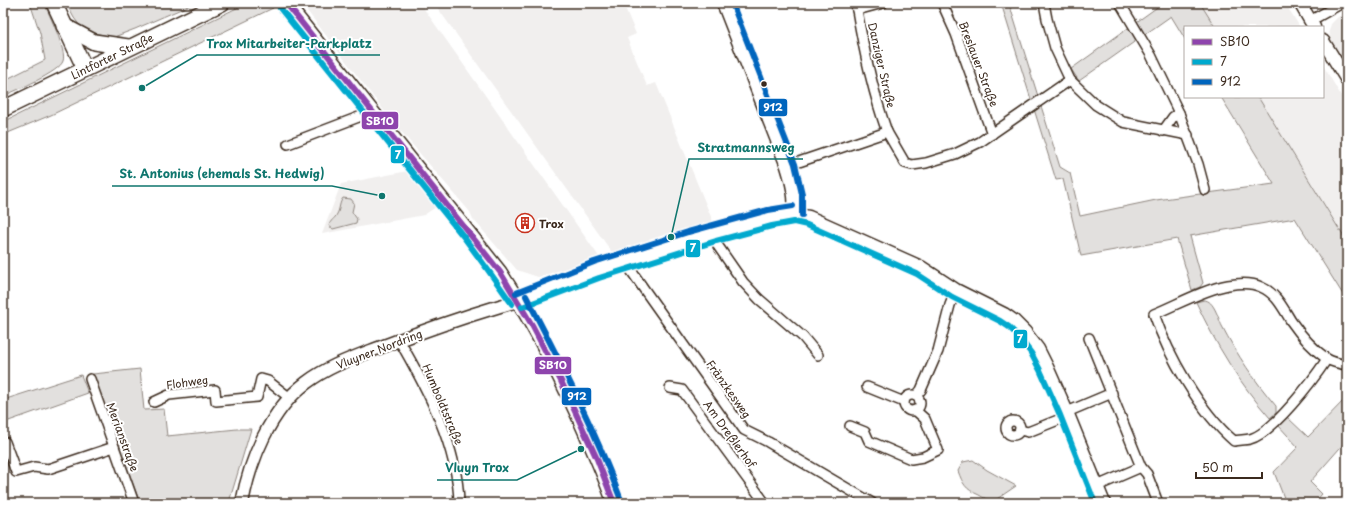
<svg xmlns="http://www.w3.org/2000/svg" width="1350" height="506" font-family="'Playpen Sans',sans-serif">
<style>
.built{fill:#f1efee}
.green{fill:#e2e0de;stroke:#8e857e}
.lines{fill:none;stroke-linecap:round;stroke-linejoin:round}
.minor-casing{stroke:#3b2a1e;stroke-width:12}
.tertiary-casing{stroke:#3b2a1e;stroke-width:15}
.secondary-casing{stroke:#3b2a1e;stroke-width:16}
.primary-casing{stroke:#3b2a1e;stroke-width:18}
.minor{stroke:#fff;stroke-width:9}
.tertiary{stroke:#fff;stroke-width:12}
.secondary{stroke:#fff;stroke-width:13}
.primary{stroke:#fff;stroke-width:15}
.bus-1-casing{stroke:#fff;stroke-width:9}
.bus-2-casing{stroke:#fff;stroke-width:9}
.bus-3-casing{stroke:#fff;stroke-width:9}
.bus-1{stroke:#8e44ad;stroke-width:6}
.bus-2{stroke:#00a9ce;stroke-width:6}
.bus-3{stroke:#0065bd;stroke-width:6}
.bus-dot{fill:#3b2a1e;stroke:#fff;stroke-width:1.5}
.labels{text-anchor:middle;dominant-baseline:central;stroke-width:4;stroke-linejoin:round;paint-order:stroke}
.street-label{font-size:11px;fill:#3b2a1e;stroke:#fff}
.poi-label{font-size:11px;font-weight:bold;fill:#3b2a1e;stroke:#fff;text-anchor:start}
.leader{fill:none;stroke:#0f766e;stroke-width:1.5}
.callout-dot{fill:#0f766e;stroke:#fff;stroke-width:1.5}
.callout-label{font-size:12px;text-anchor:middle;font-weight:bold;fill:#0f766e;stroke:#fff;stroke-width:4;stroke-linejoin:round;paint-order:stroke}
.line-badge{stroke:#fff;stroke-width:1.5}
.badge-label{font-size:11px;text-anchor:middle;font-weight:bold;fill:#fff}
</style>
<rect width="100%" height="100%" fill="#fff"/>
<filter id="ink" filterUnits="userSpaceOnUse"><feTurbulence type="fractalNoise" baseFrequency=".025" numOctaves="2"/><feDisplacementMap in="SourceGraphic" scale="8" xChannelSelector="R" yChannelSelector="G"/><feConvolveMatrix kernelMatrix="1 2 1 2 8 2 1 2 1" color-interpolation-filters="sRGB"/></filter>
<g filter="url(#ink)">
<!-- built -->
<g class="built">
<path d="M301,3H420L600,258L538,277L517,270L473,219L470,212L392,121Z"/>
<path d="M434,3H623L636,34L627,38L647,86L656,83L714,224L614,255Z"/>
<path d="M1200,3H1285L1300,27H1215Z"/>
<path d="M1347,11V66L1331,40L1329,31L1331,24L1338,17Z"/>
<path d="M1323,65L1347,106V241L1258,97H1323Z"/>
<path d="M408,171L436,207L424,215L322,234L341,184Z"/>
</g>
<!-- green -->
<g class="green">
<path d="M30,3H44C49,14 67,51 63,61C60,72 15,91 3,96V81L45,60L40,33Z"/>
<path d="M66,3H195L135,29L114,37L84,31L74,18Z"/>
<path d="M247,3H269L273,8L51,115L3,135V122Z"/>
<path d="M1001,3H1009L1060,167L1070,173L1080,216L1156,200L1274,184L1221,97H1258L1347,242V301L1295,218L1190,236L1203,283L1200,287L1192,290L1177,239L1081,256L1063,179L1056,180Z"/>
<path d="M1163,3H1200L1215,27H1185V39L1171,16L1079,81L1071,69Z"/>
<path d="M343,198L351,199L354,203L352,212L357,219L356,223L333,229L329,226C330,220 335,219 337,214C340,209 339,203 343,198Z"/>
<path d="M1204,300C1214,300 1218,318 1222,326C1237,355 1255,381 1276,406V413L1270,418C1239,383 1216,345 1196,302Z"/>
<path d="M140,369L144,410L164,409L167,436L237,429H251L229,502L226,503H140L93,374Z"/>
<path d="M81,375L88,393L3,423V400Z"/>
<path d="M1347,397V440L1310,482L1322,494L1314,503H1286L1274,472L1298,447L1278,425L1287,417L1308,437Z"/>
<path d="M973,460L987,470L1016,486L994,501C988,500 984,498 979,495C965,489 963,484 958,471L963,462Z"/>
</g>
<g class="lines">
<!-- minor casing -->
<g class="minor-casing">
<g id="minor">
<path d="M855,3L857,10C864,52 873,92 887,132"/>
<path d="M942,3L956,34L992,134"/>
<path d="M1044,3L1047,19L1055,48L1070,80L1096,105L1123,122L1188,135"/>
<path d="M1120,3L1151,55L1179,113L1173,117L1163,131"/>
<path d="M857,10L883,3"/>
<path d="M1310,21L1342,3"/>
<path d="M1179,113L1198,164L1205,190"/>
<path d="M288,144L364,115L372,111"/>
<path d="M787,166L887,132L905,163L912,165L926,163L955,154L980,142L1070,80"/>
<path d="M714,233L718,246L743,282L759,299L803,337L818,355"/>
<path d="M627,260L630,269L646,292L744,430L768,442L872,503"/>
<path d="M1089,338L1141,467L1147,474L1158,503"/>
<path d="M399,340C427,388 458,447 459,503"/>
<path d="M1327,359C1313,380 1273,433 1250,439C1245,440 1239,440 1234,441C1200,412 1168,355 1154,314C1176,305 1205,289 1228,285C1239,283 1251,282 1261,287C1276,293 1283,308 1291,321C1300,334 1313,349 1327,359C1332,362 1341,364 1347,365"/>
<path d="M90,379L134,503"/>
<path d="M867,387L904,402"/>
<path d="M670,388L682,390L765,503"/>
<circle cx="912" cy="403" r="8"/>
<path d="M916,396L921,390L938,351L950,305L956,290"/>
<path d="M154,402L169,395L215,390L216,401L257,397L261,379L268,381L290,398"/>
<path d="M1067,412L1112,393"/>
<circle cx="1013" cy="428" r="7"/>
<path d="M850,426L865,432L869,441L911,459L923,457L938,450L925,419L915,410"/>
<path d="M1020,430L1028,432L1068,416"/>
<path d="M5,442L16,472L34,467L48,469L114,447"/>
<path d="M1097,486L1141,467"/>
</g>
</g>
<!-- tertiary casing -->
<g class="tertiary-casing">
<g id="tertiary">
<path d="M723,3L787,166C792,182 796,197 794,214"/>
<path d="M1300,3L1314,27"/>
<path d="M1323,41L1347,80"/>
<path d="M242,503C250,460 270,410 306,383C328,366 355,357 381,347C420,332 460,318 500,306C510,303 521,300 532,296C550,290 567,281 585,274C634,257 686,240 737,227C760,221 785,210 809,217L921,267L956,290L1004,314L1014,321L1025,332L1038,349L1047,367L1067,412L1104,503"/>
</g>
</g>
<!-- secondary casing -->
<g class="secondary-casing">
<path id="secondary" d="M286,3L500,272C530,318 555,366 578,416C591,445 604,473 614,503"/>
</g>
<!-- primary casing -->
<g class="primary-casing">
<g id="primary">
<path d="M54,3L85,69"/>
<path d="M64,26L94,42L128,47"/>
<path d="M3,109L222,3"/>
</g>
</g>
<!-- minor -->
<use href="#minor" class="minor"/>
<!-- tertiary -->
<use href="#tertiary" class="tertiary"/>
<!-- secondary -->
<use href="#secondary" class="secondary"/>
<!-- primary -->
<use href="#primary" class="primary"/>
<!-- bus-1 casing -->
<g class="bus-1-casing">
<path id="bus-1" d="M286,3L500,272L532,325L560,379L597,459L614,503"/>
</g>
<!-- bus-2 casing -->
<g class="bus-2-casing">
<g id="bus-2">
<path d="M280,8L463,236L488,270L512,304"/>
<path d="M522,307L599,278L716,241L772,226L794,222L807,225L917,274L952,297L1000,321L1009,327L1019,337L1031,353L1040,370L1060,415L1095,503"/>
</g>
</g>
<!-- bus-3 casing -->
<g class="bus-3-casing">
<g id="bus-3">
<path d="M732,3L795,164L802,194V215"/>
<path d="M516,293L594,262L688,232L768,210L793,206"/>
<path d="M526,296C561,363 595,430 621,500"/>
</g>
</g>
<!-- bus-1 -->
<use href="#bus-1" class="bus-1"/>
<!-- bus-2 -->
<use href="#bus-2" class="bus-2"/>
<!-- bus-3 -->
<use href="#bus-3" class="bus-3"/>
</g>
</g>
<!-- icons -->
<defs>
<g id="building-ring" transform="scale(1)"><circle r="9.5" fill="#fff" stroke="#c8321e" stroke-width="1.5"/><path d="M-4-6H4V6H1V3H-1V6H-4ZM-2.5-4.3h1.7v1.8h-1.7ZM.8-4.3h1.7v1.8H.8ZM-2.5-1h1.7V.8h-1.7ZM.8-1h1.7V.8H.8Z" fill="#c8321e"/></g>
</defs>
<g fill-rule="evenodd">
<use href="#building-ring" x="525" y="223"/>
</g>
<!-- markers -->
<circle class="bus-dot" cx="764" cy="84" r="3.5"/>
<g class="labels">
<!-- street labels -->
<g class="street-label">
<text transform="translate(112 56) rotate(-26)">Lintforter Straße</text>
<text transform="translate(979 64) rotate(69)">Breslauer Straße</text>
<text transform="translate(882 65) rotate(77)">Danziger Straße</text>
<text transform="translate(379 349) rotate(-21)">Vluyner Nordring</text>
<text transform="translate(187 382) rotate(-8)">Flohweg</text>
<text transform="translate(729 389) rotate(55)">Fränzkesweg</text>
<text transform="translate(443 404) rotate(67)">Humboldtstraße</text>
<text transform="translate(730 434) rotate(54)">Am Dreßlerhof</text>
<text transform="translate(123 437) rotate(70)">Merianstraße</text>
</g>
<!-- poi labels -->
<g class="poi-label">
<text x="539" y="223">Trox</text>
</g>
</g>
<!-- callouts -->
<path class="leader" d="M142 88L197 55H380M671 237L689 159H803M382 196L332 186H112M581 449L517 480H437"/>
<g class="callout-dot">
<circle cx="142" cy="88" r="4"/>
<circle cx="671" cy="237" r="4"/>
<circle cx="382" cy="196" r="4"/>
<circle cx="581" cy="449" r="4"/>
</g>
<g class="callout-label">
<text x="289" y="48">Trox Mitarbeiter-Parkplatz</text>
<text x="746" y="152">Stratmannsweg</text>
<text x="222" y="178">St. Antonius (ehemals St. Hedwig)</text>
<text x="477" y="472">Vluyn Trox</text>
</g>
<g class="line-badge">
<rect x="758" y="98" width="30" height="19" rx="4" fill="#0065bd"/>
<rect x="361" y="111" width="38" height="19" rx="4" fill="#8e44ad"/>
<rect x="390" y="145" width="15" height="19" rx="4" fill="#00a9ce"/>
<rect x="685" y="239" width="16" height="19" rx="4" fill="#00a9ce"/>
<rect x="1013" y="329" width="15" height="20" rx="4" fill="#00a9ce"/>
<rect x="534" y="356" width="38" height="19" rx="4" fill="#8e44ad"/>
<rect x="561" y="387" width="31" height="19" rx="4" fill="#0065bd"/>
</g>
<g class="badge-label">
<text x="773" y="111">912</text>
<text x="380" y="125">SB10</text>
<text x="398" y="159">7</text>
<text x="693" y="252">7</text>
<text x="1020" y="343">7</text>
<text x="553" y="369">SB10</text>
<text x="577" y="400">912</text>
</g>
<!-- margin -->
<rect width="1350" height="506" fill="none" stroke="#fff" stroke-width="16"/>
<rect x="8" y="8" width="1334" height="490" fill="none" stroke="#3b2a1e" stroke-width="1.5" filter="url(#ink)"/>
<!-- legend -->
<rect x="1184" y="26" width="140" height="72" fill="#ffffff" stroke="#b1aaa5"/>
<rect x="1192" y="39" width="20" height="6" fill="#8e44ad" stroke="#b1aaa5"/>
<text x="1220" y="46" font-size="12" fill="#3b2a1e">SB10</text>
<rect x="1192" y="59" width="20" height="6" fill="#00a9ce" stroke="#b1aaa5"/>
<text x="1220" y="66" font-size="12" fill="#3b2a1e">7</text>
<rect x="1192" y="79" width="20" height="6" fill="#0065bd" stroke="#b1aaa5"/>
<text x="1220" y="86" font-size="12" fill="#3b2a1e">912</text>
<!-- scale -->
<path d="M1196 472v6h66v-6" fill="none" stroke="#3b2a1e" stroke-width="2"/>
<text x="1202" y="472" font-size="12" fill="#3b2a1e" stroke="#ffffff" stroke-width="3" paint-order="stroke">50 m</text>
</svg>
